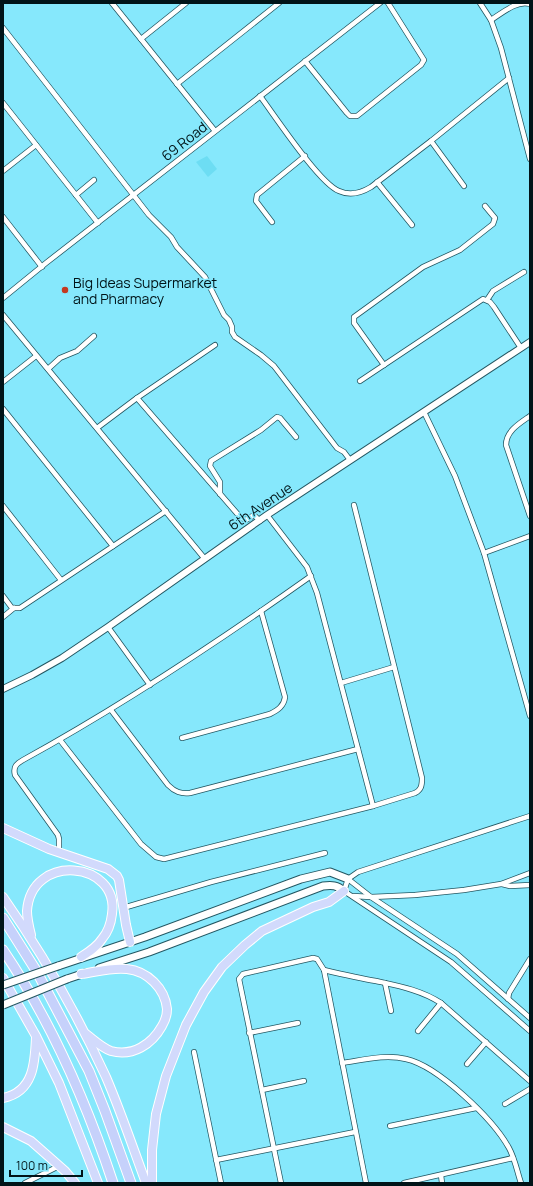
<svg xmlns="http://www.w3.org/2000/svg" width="533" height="1186" font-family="Manrope,sans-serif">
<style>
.built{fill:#6dddf3}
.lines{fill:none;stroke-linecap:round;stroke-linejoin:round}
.minor-casing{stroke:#235762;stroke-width:6}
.tertiary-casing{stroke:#235762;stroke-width:8}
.secondary-casing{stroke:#235762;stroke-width:9}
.trunk-casing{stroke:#fff;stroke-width:10}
.motorway-casing{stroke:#fff;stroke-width:11}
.minor{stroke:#fff;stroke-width:4.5}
.tertiary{stroke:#fff;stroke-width:6}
.secondary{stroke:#fff;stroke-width:7}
.trunk{stroke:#d2dafc;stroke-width:8}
.motorway{stroke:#c6d1fb;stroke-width:9}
.secondary-bridge-casing{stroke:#235762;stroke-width:9;stroke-linecap:butt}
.secondary-bridge{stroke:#fff;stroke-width:7}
.poi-dot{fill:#c43920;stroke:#86e8fc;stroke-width:1.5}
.labels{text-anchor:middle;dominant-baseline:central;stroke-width:3;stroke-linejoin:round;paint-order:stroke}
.street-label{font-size:14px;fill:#011418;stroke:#86e8fc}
.poi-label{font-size:14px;fill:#011418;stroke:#86e8fc;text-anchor:start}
</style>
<rect width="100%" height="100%" fill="#86e8fc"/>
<!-- built -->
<path class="built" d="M207,156L217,169L208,177L196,162Z"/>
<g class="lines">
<!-- minor casing -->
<g class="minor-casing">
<g id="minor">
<path d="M112,3L215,131"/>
<path d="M480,3L491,20L501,48L530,159"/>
<path d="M491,20C502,13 517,0 530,4"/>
<path d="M3,28L149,215L171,237L177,247L205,277L224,315L229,320L232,327V332L235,337L261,355L274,366L337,448L344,452L350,460"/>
<path d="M141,39L186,3"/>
<path d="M305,61L347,113L350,116H357L421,65L424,60L388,3"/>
<path d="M177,84L279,3"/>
<path d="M260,96C275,116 319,183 339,191C350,196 361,193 371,187L431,141L509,78"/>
<path d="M3,103L98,223"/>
<path d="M431,141L464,186"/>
<path d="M3,171L36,145"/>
<path d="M377,182L412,225"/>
<path d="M76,195L94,180"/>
<path d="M3,217L42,267"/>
<path d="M272,222L256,201L257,195L305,156"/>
<path d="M3,298L46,263L380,3"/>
<path d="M487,300L493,291L524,272"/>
<path d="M3,315L205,559"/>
<path d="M384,365L354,323V317L423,267L460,250L493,224L495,218L485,206"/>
<path d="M48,369L60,358L77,351L94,336"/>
<path d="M360,381L483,299L490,302L494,307L521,348"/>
<path d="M3,382L36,356"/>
<path d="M137,398L241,518L246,520L254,515L260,521"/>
<path d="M3,409L113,546"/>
<path d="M424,412L455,476L484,553L530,716"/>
<path d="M530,416C520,423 506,431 506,445L530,516"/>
<path d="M97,428L137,398L215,345"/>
<path d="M220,494V482L210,466L211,461L261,430L277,417L280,418L296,437"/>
<path d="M3,506L61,580"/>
<path d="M267,515L307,567L317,593L373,806"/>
<path d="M484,553L530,536"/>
<path d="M3,596L12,608H20L166,511"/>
<path d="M3,617L14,608"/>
<path d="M108,627L150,685"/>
<path d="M341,683L394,667"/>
<path d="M111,710L168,785C175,792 181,794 190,793L358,749"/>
<path d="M182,738L270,714C278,710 284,706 285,697L261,611"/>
<path d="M60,740L141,844L156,857L164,859L373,806L415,793C421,790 422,786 422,778L354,505"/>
<path d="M530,816L358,872L348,879L344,891L451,962L530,1031"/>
<path d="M59,852V839L58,835L15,775C13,767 16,764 23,760C123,705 218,642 311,576"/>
<path d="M348,879L371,897L457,954L530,1018"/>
<path d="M502,884L510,886L530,885"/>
<path d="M353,896L371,897L415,895L464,890L501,884L530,873"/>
<path d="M123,908L211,882L325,853"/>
<path d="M324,970C341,974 358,978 376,981C399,986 421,990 441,1003L530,1081"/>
<path d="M385,983L391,1011"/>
<path d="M508,999L509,993L530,959"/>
<path d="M418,1031L441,1003"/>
<path d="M249,1033L298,1023"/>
<path d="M194,1052L221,1183"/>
<path d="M342,1063C363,1060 385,1054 406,1059C438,1066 493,1119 509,1148C515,1159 517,1171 521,1183"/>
<path d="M467,1064L486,1042"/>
<path d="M262,1090L304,1081"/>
<path d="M505,1104L530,1089"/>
<path d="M390,1126L476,1108"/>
<path d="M216,1160L355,1132"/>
<path d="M441,1175L442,1183"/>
<path d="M25,1183L59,1166"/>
<path d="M281,1183L239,979L243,974L313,958L317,959L324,970L366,1183"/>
<path d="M404,1183L513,1158"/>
</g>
</g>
<!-- tertiary casing -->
<g class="tertiary-casing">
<path id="tertiary" d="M3,689L32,675L62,658L108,627L267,515L530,342"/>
</g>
<!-- secondary casing -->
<g class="secondary-casing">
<g id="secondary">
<path d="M58,966L145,937L301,879L330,872L348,879"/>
<path d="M99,968L149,952L323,886C332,885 337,885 344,891"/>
<path d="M67,979L85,973"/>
</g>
</g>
<!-- trunk casing -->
<g class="trunk-casing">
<g id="trunk">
<path d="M3,828L49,849L108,869L117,876L119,880L126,925L130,942"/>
<path d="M3,897C43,954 77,1014 106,1077C121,1112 133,1148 146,1183"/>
<path d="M31,935C29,927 27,919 27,911C31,852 120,861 112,914C111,923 108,932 102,939C97,947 89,952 81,957"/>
<path d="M81,974C96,972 112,967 127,969C147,971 165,988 167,1009C167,1015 165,1021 162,1026C152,1044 133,1057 111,1051C102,1048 94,1040 86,1034"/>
<path d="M3,978L36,1036L59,1083L98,1183"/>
<path d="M3,1098C34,1092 35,1062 36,1037"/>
<path d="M3,1127L31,1141L65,1171L75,1183"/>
<path d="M152,1183V1150L156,1114L166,1076L186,1025L204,992L222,967L245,945L262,931L313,907L329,902L344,891"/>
</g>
</g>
<!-- motorway casing -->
<g class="motorway-casing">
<g id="motorway">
<path d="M3,918L37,972L89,1071L105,1111L131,1183"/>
<path d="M3,950C51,1021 86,1101 113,1183"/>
</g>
</g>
<!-- minor -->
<use href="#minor" class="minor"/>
<!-- tertiary -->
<use href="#tertiary" class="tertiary"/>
<!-- secondary -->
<use href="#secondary" class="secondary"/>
<!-- trunk -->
<use href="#trunk" class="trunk"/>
<!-- motorway -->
<use href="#motorway" class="motorway"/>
<!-- secondary-bridge casing -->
<g class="secondary-bridge-casing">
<g id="secondary-bridge">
<path d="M3,985L58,966"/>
<path d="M3,1005L67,979"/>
</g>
</g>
<!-- secondary-bridge -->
<use href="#secondary-bridge" class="secondary-bridge"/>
</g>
<!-- markers -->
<circle class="poi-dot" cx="65" cy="290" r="4"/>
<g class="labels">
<!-- street labels -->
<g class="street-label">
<text transform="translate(184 141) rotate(-38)">69 Road</text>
<text transform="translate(260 506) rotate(-34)">6th Avenue</text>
</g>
<!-- poi labels -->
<g class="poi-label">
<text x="73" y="282">Big Ideas Supermarket<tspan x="73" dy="16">and Pharmacy</tspan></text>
</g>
</g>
<!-- border -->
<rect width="533" height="1186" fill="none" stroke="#011418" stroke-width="8"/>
<!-- scale -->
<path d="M10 1170v6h72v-6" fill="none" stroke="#011418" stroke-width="2"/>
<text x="16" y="1170" font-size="12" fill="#011418" stroke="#86e8fc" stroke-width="3" paint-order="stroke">100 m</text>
</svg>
